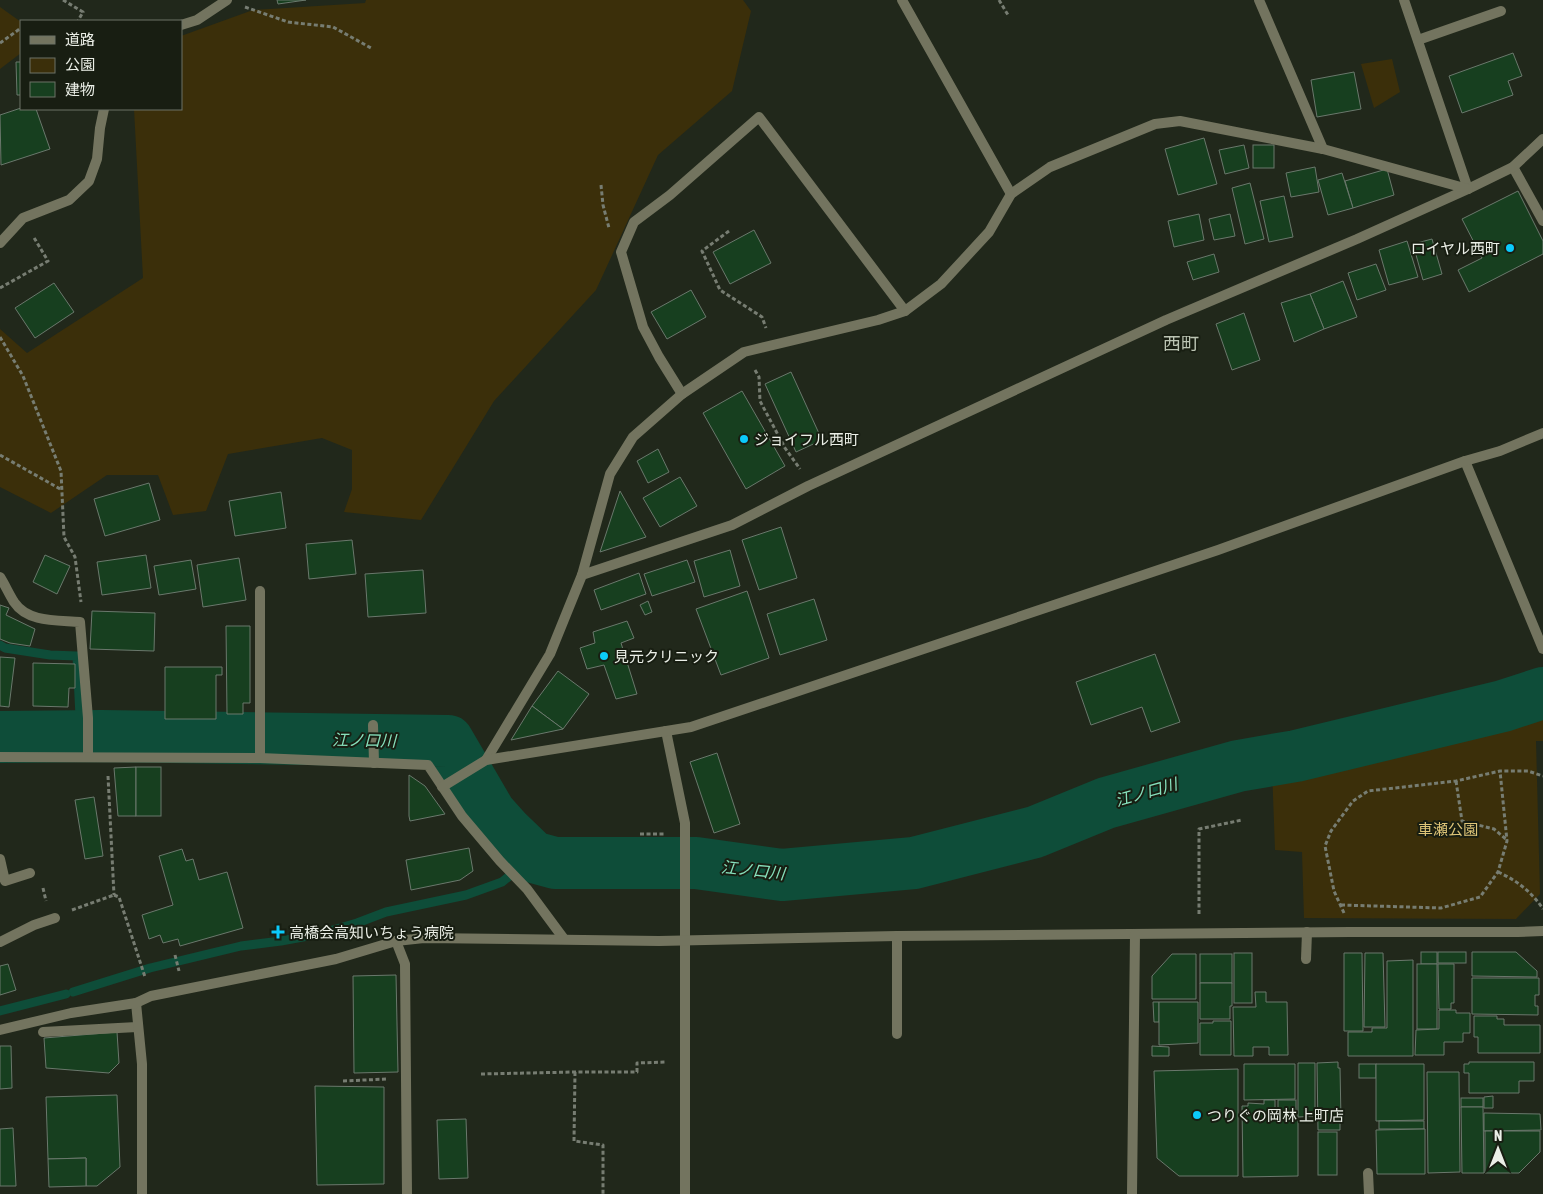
<svg xmlns="http://www.w3.org/2000/svg" width="1543" height="1194" font-family="'Asap Condensed','Noto Sans JP',sans-serif">
<style>
.green{fill:#3b2f0a}
.lines{fill:none;stroke-linecap:round;stroke-linejoin:round}
.stream{stroke:#0e4d39;stroke-width:9}
.river{stroke:#0e4d39;stroke-width:52}
.building{fill:#173f1f;stroke:#6a786c}
.path{stroke:#777d72;stroke-width:3;stroke-dasharray:4 2.5;stroke-linecap:butt}
.lane{stroke:#73745f;stroke-width:10}
.street{stroke:#73745f;stroke-width:10}
.poi-dot{fill:#0bcafa;stroke:#181e12;stroke-width:2}
.labels{text-anchor:middle;dominant-baseline:central;stroke-width:4;stroke-linejoin:round;paint-order:stroke}
.poi-label{font-size:15px;fill:#ebefe7;stroke:#181e12;text-anchor:start}
.park-label{font-size:15px;fill:#dec578;stroke:#181e12}
.water-label{font-size:16px;font-style:italic;fill:#87e1bd;stroke:#181e12}
.quarter-label{font-size:18px;fill:#bbc4b3;stroke:#181e12}
</style>
<rect width="100%" height="100%" fill="#21281b"/>
<!-- green -->
<g class="green">
<path d="M366,0H743L751,11L732,91L658,155L596,290L494,401L421,520L344,512L352,489V450L322,438L228,454L206,511L173,515L158,475H107L51,513L0,487V329L27,353L143,278L134,109H181V36L253,10L365,3Z"/>
<path d="M0,7L21,22V53L0,69Z"/>
<path d="M1392,59L1400,92L1374,108L1361,64Z"/>
<path d="M1543,709V741H1536L1540,894L1516,919L1304,918L1302,852L1275,850L1272,768L1402,746L1468,732Z"/>
</g>
<g class="lines">
<!-- stream -->
<g class="stream">
<path d="M0,645L5,648L50,655L77,656L81,737"/>
<path d="M73,992L150,968L241,946L281,941L319,934L357,923L386,912L466,895L502,882L533,857"/>
<path d="M0,1011L66,994"/>
</g>
<!-- river -->
<path class="river" d="M0,737L101,736L448,741L490,813L507,832L533,857L555,863H696L782,875L914,863L1035,832L1106,803L1238,766L1296,756L1503,706L1543,693"/>
</g>
<!-- building -->
<g class="building">
<path d="M277,0H306L278,4Z"/>
<path d="M1513,53L1522,76L1508,81L1513,95L1462,113L1449,76Z"/>
<path d="M16,62H21V95H17Z"/>
<path d="M1354,72L1361,109L1317,117L1311,80Z"/>
<path d="M21,108L36,109L50,149L1,165L0,115Z"/>
<path d="M1204,138L1217,184L1178,195L1165,149Z"/>
<path d="M1244,145L1249,168L1225,174L1219,150Z"/>
<rect x="1253" y="145" width="21" height="23"/>
<path d="M1315,167L1319,192L1291,197L1286,173Z"/>
<path d="M1387,169L1394,195L1353,208L1345,181Z"/>
<path d="M1342,173L1353,208L1328,215L1318,180Z"/>
<path d="M1250,183L1264,239L1245,244L1232,188Z"/>
<path d="M1518,191L1543,241V254L1469,292L1458,270L1482,258L1462,219Z"/>
<path d="M1284,196L1293,237L1269,242L1260,201Z"/>
<path d="M1199,214L1204,240L1174,247L1168,221Z"/>
<path d="M1230,214L1235,236L1214,240L1209,219Z"/>
<path d="M754,230L771,263L730,284L713,252Z"/>
<path d="M1432,239L1442,274L1423,280L1413,244Z"/>
<path d="M1407,241L1418,277L1389,285L1379,250Z"/>
<path d="M1214,254L1219,272L1193,280L1187,262Z"/>
<path d="M1376,264L1386,290L1357,300L1348,273Z"/>
<path d="M1343,281L1357,317L1324,329L1310,294Z"/>
<path d="M54,283L74,312L35,338L15,308Z"/>
<path d="M691,290L706,317L667,339L651,312Z"/>
<path d="M1310,294L1324,329L1294,342L1281,303Z"/>
<path d="M1244,313L1260,360L1232,370L1216,324Z"/>
<path d="M791,372L822,440L796,452L765,384Z"/>
<path d="M742,391L785,466L746,489L703,413Z"/>
<path d="M658,449L669,472L648,483L637,461Z"/>
<path d="M680,477L697,506L660,527L643,498Z"/>
<path d="M149,483L160,520L105,536L94,499Z"/>
<path d="M620,491L646,537L600,552Z"/>
<path d="M281,492L286,528L235,536L229,501Z"/>
<path d="M781,527L797,578L759,590L742,540Z"/>
<path d="M352,540L356,574L309,579L306,544Z"/>
<path d="M730,550L740,586L704,597L694,561Z"/>
<path d="M45,555L70,566L57,594L33,582Z"/>
<path d="M146,555L151,588L102,595L97,562Z"/>
<path d="M239,558L246,600L203,607L197,565Z"/>
<path d="M191,560L196,589L159,595L154,566Z"/>
<path d="M687,560L695,582L652,596L644,574Z"/>
<path d="M423,570L426,613L368,617L365,574Z"/>
<path d="M639,573L646,594L601,610L594,590Z"/>
<path d="M747,591L769,658L721,675L696,609Z"/>
<path d="M814,599L827,640L780,655L767,614Z"/>
<path d="M648,601L652,612L645,615L640,605Z"/>
<path d="M0,605L9,608L6,615L35,629L30,646L10,643L0,639Z"/>
<path d="M92,611L155,613L154,651L90,649Z"/>
<path d="M627,621L634,638L621,643L637,694L616,699L604,665L587,669L580,648L595,643L593,632Z"/>
<path d="M226,626H250V703H243V714H227Z"/>
<path d="M1155,654L1180,722L1151,732L1142,707L1091,725L1076,682Z"/>
<path d="M0,657L15,658L9,707L0,706Z"/>
<path d="M33,663L75,664V688H69L68,707L33,706Z"/>
<path d="M165,667H222V675H216V719H165Z"/>
<path d="M558,671L589,694L563,729L532,706Z"/>
<path d="M532,706L563,729L511,740Z"/>
<path d="M717,753L740,824L714,833L690,762Z"/>
<path d="M136,767V816H118L114,768Z"/>
<rect x="136" y="767" width="25" height="49"/>
<path d="M409,775L425,786L445,814L410,821L409,816Z"/>
<path d="M94,797L103,856L85,859L75,800Z"/>
<path d="M469,848L473,871L460,880L411,890L406,860Z"/>
<path d="M182,849L186,861L193,859L199,880L227,872L243,928L180,946L178,939L163,943L160,935L149,939L142,915L173,905L159,856Z"/>
<rect x="1421" y="952" width="16" height="12"/>
<rect x="1438" y="952" width="28" height="11"/>
<path d="M1472,952H1516L1537,971V977L1472,976Z"/>
<rect x="1234" y="953" width="18" height="50"/>
<path d="M1344,953H1362L1363,1031H1344Z"/>
<path d="M1365,953H1383L1385,1027H1364Z"/>
<path d="M1172,954H1196V999H1152V976Z"/>
<rect x="1200" y="954" width="32" height="29"/>
<path d="M1413,960V1056H1348V1032H1372V1028H1387V961Z"/>
<path d="M8,964L16,990L0,995V966Z"/>
<rect x="1417" y="964" width="20" height="65"/>
<path d="M1438,964H1454V1003H1451V1009H1439Z"/>
<path d="M396,975L398,1072L354,1073L353,976Z"/>
<path d="M1472,978H1539V995H1535V1006H1538V1015L1472,1014Z"/>
<path d="M1200,983H1232V1006H1230V1019H1200Z"/>
<path d="M1255,992H1266V1002H1287L1288,1055H1269V1047H1253V1056H1234L1233,1007H1256Z"/>
<path d="M1153,1002H1159V1022H1154Z"/>
<path d="M1159,1002H1198V1043L1159,1045Z"/>
<path d="M1439,1010H1456V1013H1470V1033H1463V1042H1444V1055H1415L1416,1030L1439,1029Z"/>
<path d="M1474,1016H1497V1019H1504V1025H1540V1053H1478V1037H1474Z"/>
<path d="M1213,1021H1231V1055H1200V1023H1213Z"/>
<path d="M117,1032L119,1063L109,1073L46,1068L44,1038Z"/>
<path d="M0,1046H11L12,1088L0,1089Z"/>
<path d="M1152,1046L1169,1047V1056H1152Z"/>
<path d="M1338,1062V1068H1340L1341,1120H1340V1130H1318L1317,1063Z"/>
<path d="M1469,1062H1534V1081H1519V1093H1469V1073H1464V1064H1469Z"/>
<path d="M1298,1063H1315V1116L1298,1117Z"/>
<path d="M1244,1064H1295V1099L1244,1100Z"/>
<rect x="1359" y="1064" width="17" height="14"/>
<path d="M1376,1064H1424V1120L1376,1121Z"/>
<path d="M1238,1069V1176H1179L1157,1158L1154,1071Z"/>
<path d="M1427,1072H1459L1460,1172L1428,1173Z"/>
<path d="M315,1086L384,1087V1184L317,1185Z"/>
<path d="M117,1095L120,1167L97,1186H86V1158L48,1159L46,1097Z"/>
<path d="M1493,1096V1108H1484V1097Z"/>
<rect x="1461" y="1098" width="22" height="9"/>
<path d="M1264,1100H1275V1119H1298V1176L1243,1177L1242,1106H1248V1103L1264,1104Z"/>
<rect x="1278" y="1100" width="18" height="17"/>
<path d="M1461,1107H1483L1484,1173H1462Z"/>
<path d="M1484,1113L1540,1114L1541,1130L1484,1131Z"/>
<path d="M466,1119L468,1178L439,1179L437,1120Z"/>
<rect x="1379" y="1121" width="45" height="8"/>
<path d="M13,1128L16,1186H0V1129Z"/>
<path d="M1425,1129V1174H1377L1376,1130Z"/>
<path d="M1485,1131H1540V1152L1519,1173H1485Z"/>
<rect x="1318" y="1132" width="19" height="43"/>
<path d="M86,1158V1186L49,1187L48,1159Z"/>
</g>
<g class="lines">
<!-- path -->
<g class="path">
<path d="M63,0L83,12L78,21"/>
<path d="M999,0L1008,15"/>
<path d="M245,7L288,22L333,27L371,48"/>
<path d="M0,43L21,28"/>
<path d="M601,185L603,205L609,228"/>
<path d="M729,231L702,251L720,290L762,317L766,328"/>
<path d="M0,288L48,261L33,236"/>
<path d="M0,337L23,376L61,471L64,537L75,557L81,602"/>
<path d="M755,370L759,377L760,401L785,448L800,469"/>
<path d="M0,455L62,490"/>
<path d="M108,776L114,895"/>
<path d="M1456,781L1462,821L1494,829L1507,840"/>
<path d="M640,834H666"/>
<path d="M1498,872C1516,880 1532,892 1543,909"/>
<path d="M43,888L46,901"/>
<path d="M114,895L119,897L145,977"/>
<path d="M1341,905L1441,908L1480,897L1498,872L1507,841L1500,771"/>
<path d="M72,910L114,895"/>
<path d="M1344,913L1334,891L1325,846L1331,831L1353,801L1368,791L1456,781L1500,771H1528L1543,776"/>
<path d="M1199,914V829L1242,820"/>
<path d="M175,955L179,971"/>
<path d="M575,1072L574,1141L603,1145V1194"/>
<path d="M481,1074L575,1072H637V1063L666,1062"/>
<path d="M343,1081L387,1079"/>
</g>
<!-- lane -->
<g class="lane">
<path d="M1418,40L1501,11"/>
<path d="M0,859L5,881L30,873"/>
<path d="M897,936V1034"/>
<path d="M396,941L405,964L407,1194"/>
<path d="M1306,959L1307,932"/>
<path d="M43,1032L137,1027"/>
<path d="M1368,1173L1369,1194"/>
</g>
<!-- street -->
<g class="street">
<path d="M902,0L1011,194"/>
<path d="M1259,0L1323,149"/>
<path d="M1404,0L1468,189"/>
<path d="M181,25L197,20L227,0"/>
<path d="M1513,167L1543,221"/>
<path d="M0,243L23,218L69,200L89,181L97,159L100,128L104,109"/>
<path d="M682,394L659,357L643,327L621,252L634,222L670,195L759,117L905,311"/>
<path d="M1465,461L1543,649"/>
<path d="M582,575L732,525L808,486L1166,320L1357,239L1468,189L1513,167L1543,139"/>
<path d="M0,577C5,585 9,594 14,602C28,623 58,620 80,622L88,718V757"/>
<path d="M260,591V758"/>
<path d="M373,725L374,763"/>
<path d="M666,731L685,823V1194"/>
<path d="M0,757L260,758L428,765L462,816L500,861L527,889L564,939"/>
<path d="M486,760L550,654L582,575L610,474L633,437L682,394L744,352L878,320L905,311L941,284L989,232L1011,194L1050,167L1155,124L1180,121L1323,149L1468,189"/>
<path d="M442,787L486,760L691,727L1218,550L1465,461L1500,451L1543,433"/>
<path d="M0,942L34,925L55,918"/>
<path d="M136,1003L142,1064V1194"/>
<path d="M0,1030L71,1013L136,1003L151,996L336,959L396,941L424,938L659,941L897,936L1350,932H1518L1543,931"/>
<path d="M1132,1194L1135,934"/>
</g>
</g>
<!-- markers -->
<g class="poi-dot">
<circle cx="1510" cy="248" r="5"/>
<circle cx="744" cy="439" r="5"/>
<circle cx="604" cy="656" r="5"/>
<path d="M275.5 924.5h5v5h5v5h-5v5h-5v-5h-5v-5h5z"/>
<circle cx="1197" cy="1115" r="5"/>
</g>
<g class="labels">
<!-- poi labels -->
<g class="poi-label">
<text x="1500" y="248" text-anchor="end">ロイヤル西町</text>
<text x="754" y="439">ジョイフル西町</text>
<text x="614" y="656">見元クリニック</text>
<text x="289" y="932">高橋会高知いちょう病院</text>
<text x="1207" y="1115">つりぐの岡林 上町店</text>
</g>
<!-- park labels -->
<g class="park-label">
<text x="1448" y="829">車瀬公園</text>
</g>
<!-- water labels -->
<g class="water-label">
<text transform="translate(364 740) rotate(1)">江ノ口川</text>
<text transform="translate(1146 792) rotate(-16)">江ノ口川</text>
<text transform="translate(753 870) rotate(6)">江ノ口川</text>
</g>
<!-- quarter labels -->
<g class="quarter-label">
<text x="1181" y="343">西町</text>
</g>
</g>
<!-- legend -->
<rect x="20" y="20" width="162" height="90" fill="#181e12" stroke="#6c7267"/>
<rect x="30" y="36" width="25" height="8" fill="#73745f" stroke="#6c7267"/>
<text x="65" y="45" font-size="15" fill="#ebefe7">道路</text>
<rect x="30" y="58" width="25" height="15" fill="#3b2f0a" stroke="#6c7267"/>
<text x="65" y="70" font-size="15" fill="#ebefe7">公園</text>
<rect x="30" y="82" width="25" height="15" fill="#173f1f" stroke="#6c7267"/>
<text x="65" y="95" font-size="15" fill="#ebefe7">建物</text>
<!-- north arrow -->
<g transform="translate(1498 1149)" stroke="#181e12" stroke-width="4" paint-order="stroke">
<path d="M0-4L9 19L0 12L-9 19Z" fill="#ebefe7"/>
<text y="-8" font-size="14" font-weight="bold" text-anchor="middle" fill="#ebefe7">N</text>
</g>
</svg>
